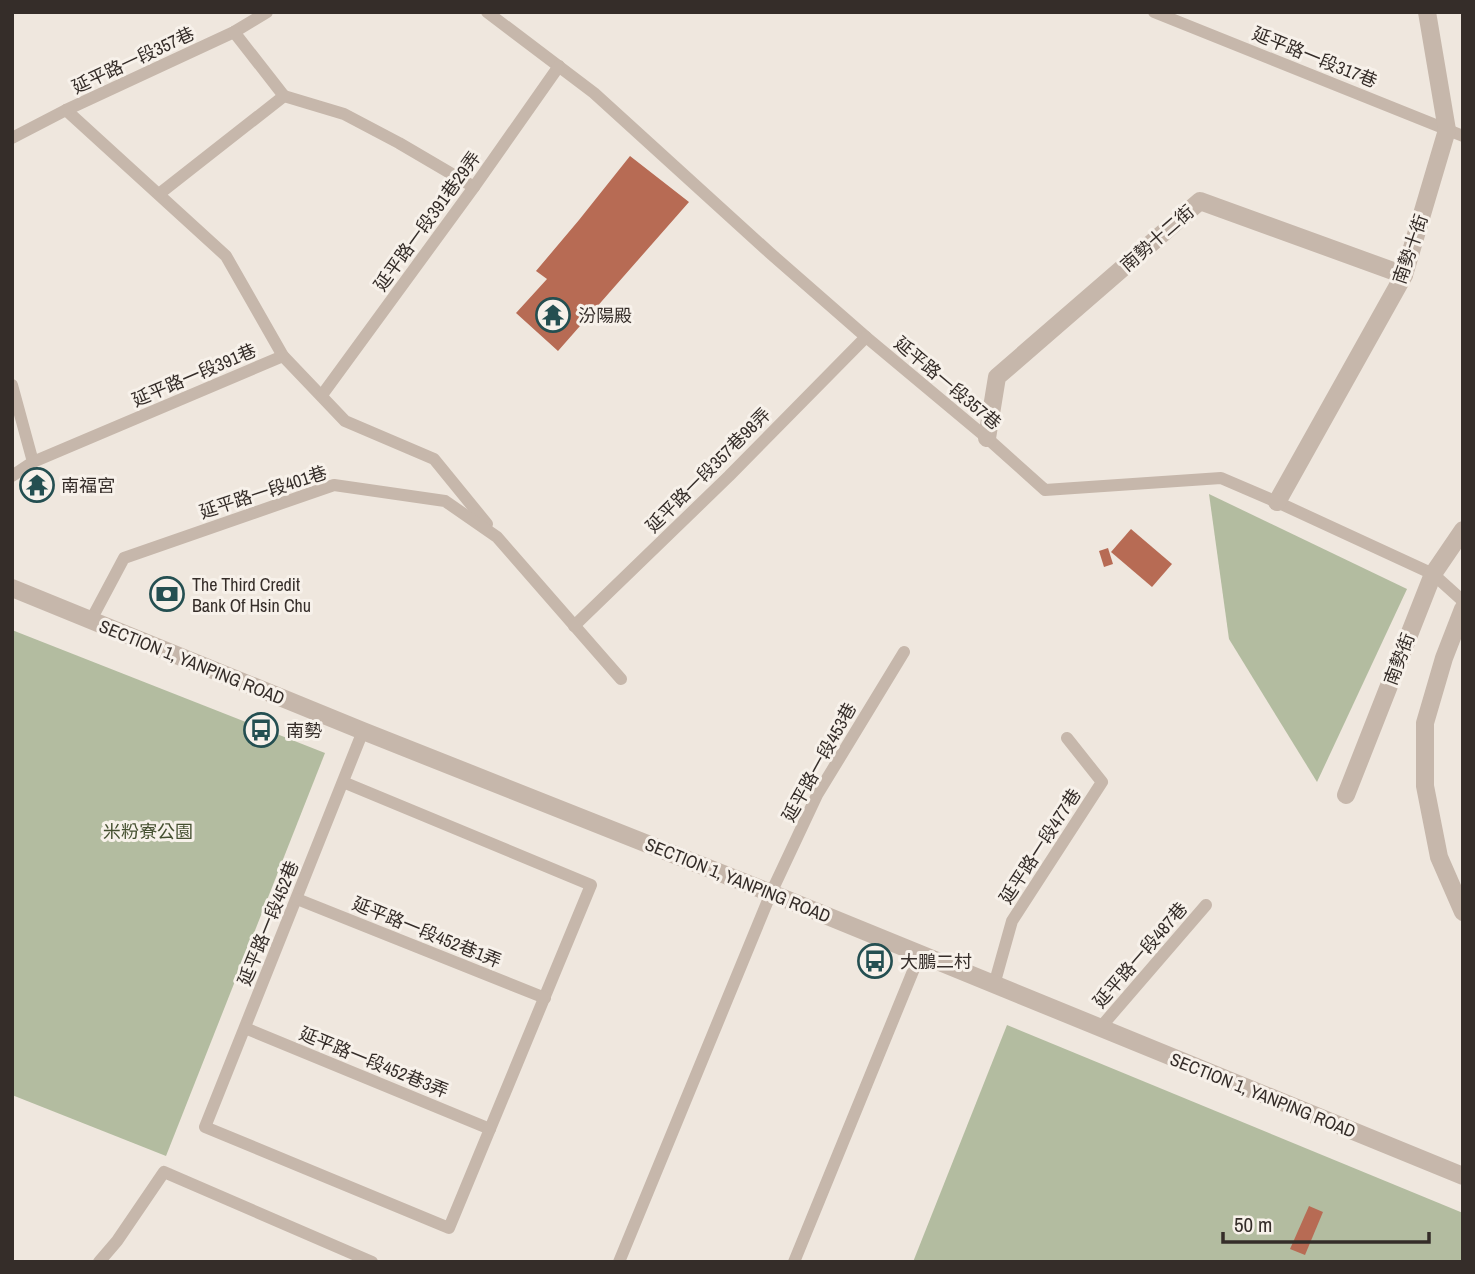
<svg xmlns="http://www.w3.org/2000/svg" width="1475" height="1274" font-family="'Archivo Narrow','Noto Sans TC',sans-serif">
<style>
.green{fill:#b3bca0}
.building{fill:#b76b54}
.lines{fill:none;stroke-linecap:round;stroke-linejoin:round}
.service{stroke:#c6b7ab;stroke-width:12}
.minor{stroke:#c6b7ab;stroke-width:18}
.tertiary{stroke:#c6b7ab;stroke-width:18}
.labels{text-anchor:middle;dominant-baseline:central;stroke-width:6;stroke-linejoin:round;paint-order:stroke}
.street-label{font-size:18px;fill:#352d29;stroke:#f7f1ea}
.poi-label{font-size:18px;fill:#352d29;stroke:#f7f1ea;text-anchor:start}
.park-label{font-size:18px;fill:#455030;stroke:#f7f1ea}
</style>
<rect width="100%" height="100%" fill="#efe7de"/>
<!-- green -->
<g class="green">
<path d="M1209,494L1407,589L1317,782L1229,639Z"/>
<path d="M12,630L325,753L166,1156L12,1095Z"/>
<path d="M1007,1025L1463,1213V1262H913Z"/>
</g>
<!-- building -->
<g class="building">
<path d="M630,156L689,202L558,351L516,313L547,279L536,271L579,220Z"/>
<path d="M49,474L52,491L24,497L21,479Z"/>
<path d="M1131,529L1172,564L1152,587L1111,552Z"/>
<path d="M1108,548L1113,564L1104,567L1099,551Z"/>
<path d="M1309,1206L1323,1212L1305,1255L1290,1249Z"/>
</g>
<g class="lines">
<!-- service -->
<g class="service">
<path d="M487,12L594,93L770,253L866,337L987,438L1045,490L1221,478L1277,502L1433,574L1463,601"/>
<path d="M1154,12L1463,136"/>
<path d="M284,96L344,114L399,143L474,187"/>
<path d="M66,110L226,256L283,356L345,421L434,459L487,524"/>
<path d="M12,138L66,110L234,32L267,12"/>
<path d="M159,194L284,96L234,32"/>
<path d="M12,385L33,462"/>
<path d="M322,395L474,187L559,66"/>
<path d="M12,476L33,462L283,356"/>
<path d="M91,620L124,558L334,485L445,501L497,537L621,679"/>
<path d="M574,626L729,476L866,337"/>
<path d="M343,782L591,885L449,1228L205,1127C258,996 310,863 363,731"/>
<path d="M297,899L545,998"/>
<path d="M994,985L1012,921L1102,782L1067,738"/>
<path d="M245,1028L490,1129"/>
<path d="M1100,1028L1206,905"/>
<path d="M99,1262L117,1241L164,1172L372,1262"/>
<path d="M619,1262L771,893L817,795L904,652"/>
<path d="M794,1262L920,954"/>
</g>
<!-- minor -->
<g class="minor">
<path d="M987,438L997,377L1200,201L1404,275"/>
<path d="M1277,502L1404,275L1447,130L1427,12"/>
<path d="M1463,609L1444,658L1425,723V786L1439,857L1463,912"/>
<path d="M1346,795L1433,574L1463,530"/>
</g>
<!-- tertiary -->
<path class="tertiary" d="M12,588L363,731L771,893L1463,1176"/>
</g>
<!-- icons -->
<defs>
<g id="temple-ring" transform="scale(1.75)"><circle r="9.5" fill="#f7f1ea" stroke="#244f51" stroke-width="1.5"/><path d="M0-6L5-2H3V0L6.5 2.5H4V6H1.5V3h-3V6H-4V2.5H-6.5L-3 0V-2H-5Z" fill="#244f51"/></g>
<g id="bank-ring" transform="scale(1.75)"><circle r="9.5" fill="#f7f1ea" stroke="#244f51" stroke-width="1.5"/><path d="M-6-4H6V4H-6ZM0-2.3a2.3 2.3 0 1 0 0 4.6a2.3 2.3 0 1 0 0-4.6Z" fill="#244f51"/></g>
<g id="bus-ring" transform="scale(1.75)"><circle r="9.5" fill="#f7f1ea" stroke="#244f51" stroke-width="1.5"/><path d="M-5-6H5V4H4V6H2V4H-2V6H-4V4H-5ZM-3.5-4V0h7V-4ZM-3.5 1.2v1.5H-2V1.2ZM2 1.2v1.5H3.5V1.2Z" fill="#244f51"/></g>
</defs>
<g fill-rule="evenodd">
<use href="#temple-ring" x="553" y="315"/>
<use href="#temple-ring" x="37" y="485"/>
<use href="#bank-ring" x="167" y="594"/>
<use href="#bus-ring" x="261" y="730"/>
<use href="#bus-ring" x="875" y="961"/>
</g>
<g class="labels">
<!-- street labels -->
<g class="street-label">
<text transform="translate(1315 57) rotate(22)">延平路一段317巷</text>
<text transform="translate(133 60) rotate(-25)">延平路一段357巷</text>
<text transform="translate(427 221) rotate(-54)">延平路一段391巷29弄</text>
<text transform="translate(1157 238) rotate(-41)">南勢十二街</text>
<text transform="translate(1410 249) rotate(-71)">南勢十街</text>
<text transform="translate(194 375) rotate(-23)">延平路一段391巷</text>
<text transform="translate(948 383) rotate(40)">延平路一段357巷</text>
<text transform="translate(708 470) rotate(-45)">延平路一段357巷98弄</text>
<text transform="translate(263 492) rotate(-18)">延平路一段401巷</text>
<text transform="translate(1399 659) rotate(-69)">南勢街</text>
<text transform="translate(192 662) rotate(22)">SECTION 1, YANPING ROAD</text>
<text transform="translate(819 762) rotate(-61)">延平路一段453巷</text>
<text transform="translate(1040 846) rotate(-57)">延平路一段477巷</text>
<text transform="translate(738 880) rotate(22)">SECTION 1, YANPING ROAD</text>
<text transform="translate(268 923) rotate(-68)">延平路一段452巷</text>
<text transform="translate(427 932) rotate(22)">延平路一段452巷1弄</text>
<text transform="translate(1140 955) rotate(-49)">延平路一段487巷</text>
<text transform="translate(374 1062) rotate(22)">延平路一段452巷3弄</text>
<text transform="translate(1263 1095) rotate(22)">SECTION 1, YANPING ROAD</text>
</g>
<!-- poi labels -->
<g class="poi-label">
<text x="578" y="315">汾陽殿</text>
<text x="61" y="485">南福宮</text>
<text x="192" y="584">The Third Credit<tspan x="192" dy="21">Bank Of Hsin Chu</tspan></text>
<text x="286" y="730">南勢</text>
<text x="900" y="961">大鵬二村</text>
</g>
<!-- park labels -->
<g class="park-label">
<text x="148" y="831">米粉寮公園</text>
</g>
</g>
<!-- border -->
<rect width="1475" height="1274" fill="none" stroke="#352d29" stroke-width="28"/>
<!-- scale -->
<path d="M1223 1232v10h206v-10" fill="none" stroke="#352d29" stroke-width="3.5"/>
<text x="1234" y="1232" font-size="21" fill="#352d29" stroke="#f7f1ea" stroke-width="5" paint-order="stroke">50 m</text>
</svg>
